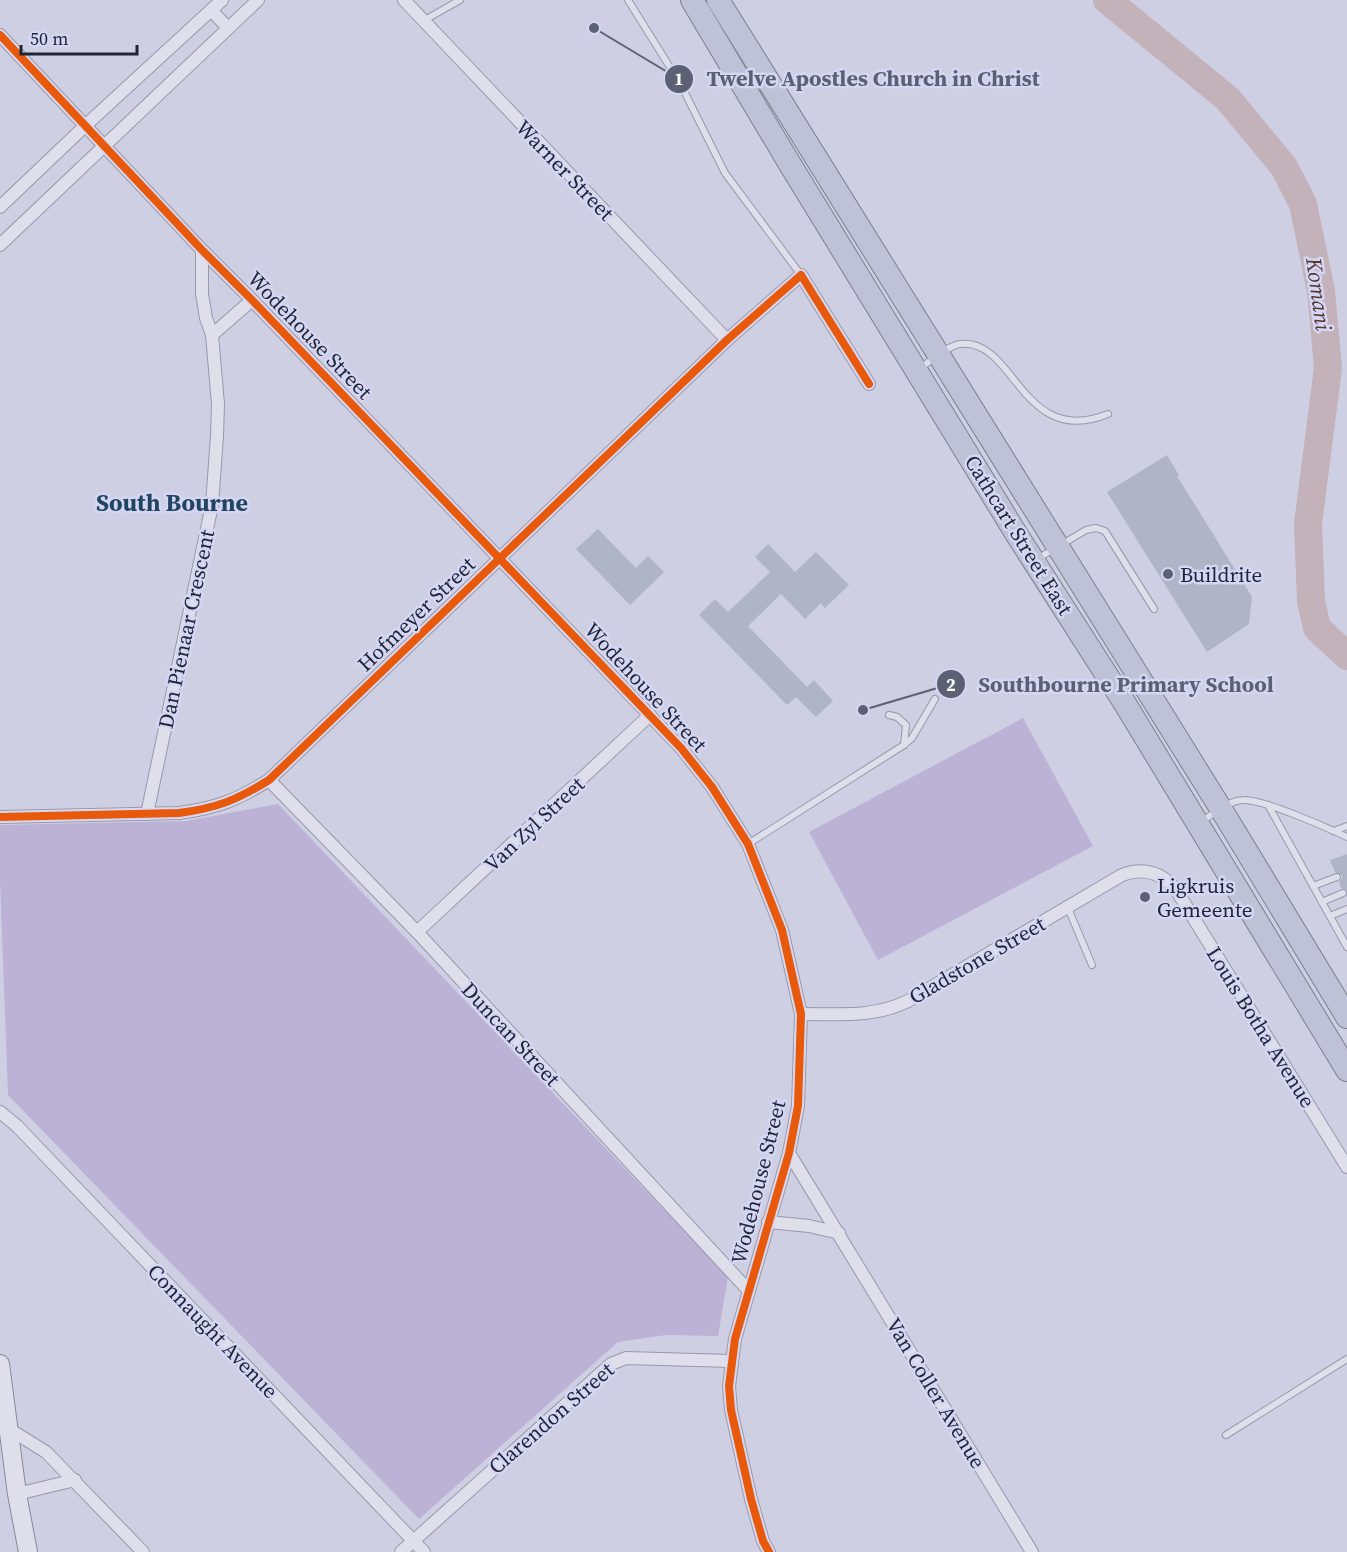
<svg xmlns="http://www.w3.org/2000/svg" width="1347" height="1552" font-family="'Source Serif 4',serif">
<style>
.green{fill:#bbb2d5}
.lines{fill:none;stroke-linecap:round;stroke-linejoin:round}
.river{stroke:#c4b2ba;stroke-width:28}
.building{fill:#afb4c7}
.lane-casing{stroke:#9799a8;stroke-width:8}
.street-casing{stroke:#9799a8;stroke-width:14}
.secondary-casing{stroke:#868998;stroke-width:20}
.highway-casing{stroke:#7e808e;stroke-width:24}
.lane{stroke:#dfdfec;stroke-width:6}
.street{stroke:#dfdfec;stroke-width:12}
.secondary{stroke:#dfdfec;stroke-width:18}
.highway{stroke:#bfc2d6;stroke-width:22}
.cycleway-casing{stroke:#d4d6f3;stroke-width:11}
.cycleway{stroke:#e8590c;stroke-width:8}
.poi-dot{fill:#5c6073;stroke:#d4d6f3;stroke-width:2}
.labels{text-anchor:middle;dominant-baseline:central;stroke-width:5;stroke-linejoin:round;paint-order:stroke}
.street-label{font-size:21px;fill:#1f2537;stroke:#d4d6f3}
.poi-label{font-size:21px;fill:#1f2537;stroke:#d4d6f3;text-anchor:start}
.water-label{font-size:22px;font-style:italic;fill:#55362f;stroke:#d4d6f3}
.quarter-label{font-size:24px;font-weight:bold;fill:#214461;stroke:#d4d6f3}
.leader{fill:none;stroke:#5c6073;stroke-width:2}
.callout-dot{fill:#5c6073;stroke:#d4d6f3;stroke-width:2}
.mark-label{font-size:18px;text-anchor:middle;font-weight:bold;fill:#fff}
.callout-label{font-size:22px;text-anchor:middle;font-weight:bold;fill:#5c6073;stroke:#d4d6f3;stroke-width:5;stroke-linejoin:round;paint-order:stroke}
</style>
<rect width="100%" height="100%" fill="#cecfe3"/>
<!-- green -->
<g class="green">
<path d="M1023,718L1093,846L878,960L809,832Z"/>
<path d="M278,804L728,1277L718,1336L666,1335L618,1342L419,1519L8,1095L0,879V825L187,821Z"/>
</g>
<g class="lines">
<!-- river -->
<path class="river" d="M1107,0L1228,99L1284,167L1303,204L1321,291L1328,368L1308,524L1311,601L1317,628L1347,656"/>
</g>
<!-- building -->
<g class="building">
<path d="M1167,455L1179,475L1177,476L1252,597L1249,624L1207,652L1107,492Z"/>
<path d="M598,529L636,568L648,556L664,572L630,605L576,549Z"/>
<path d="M768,544L795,572L816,552L849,585L825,608L821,603L805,619L781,594L748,626L807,687L814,680L833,701L816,717L796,697L787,705L699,615L715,599L728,612L770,572L755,557Z"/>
<path d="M1347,854V890L1341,888L1339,882L1342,878V875L1335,872L1330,860Z"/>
</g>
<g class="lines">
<!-- lane casing -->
<g class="lane-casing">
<g id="lane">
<path d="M628,0L681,85L725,173L801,275"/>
<path d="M423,21L460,0"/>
<path d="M920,368C931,361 947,346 960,344C1015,337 1021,449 1108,414"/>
<path d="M1037,559L1086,530L1096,528L1105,531L1154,609"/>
<path d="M889,715L897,717L906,725L904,745"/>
<path d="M1268,805L1347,947"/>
<path d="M1202,821C1213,814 1228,801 1243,800C1260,798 1328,828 1347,837"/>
<path d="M1334,831L1347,826"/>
<path d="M748,844L904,745L912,738L935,699"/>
<path d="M1313,886L1337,877"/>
<path d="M1322,902L1343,893"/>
<path d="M1068,908L1092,965"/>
<path d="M1330,916L1347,909"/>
<path d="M1226,1435L1347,1359"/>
</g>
</g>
<!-- street casing -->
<g class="street-casing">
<g id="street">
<path d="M404,0L727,340"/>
<path d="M211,10L228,28"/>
<path d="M0,35L202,250L252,300L681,748L712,787L748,844L782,930L801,1014L798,1106L789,1153L735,1339L729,1386L731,1410L751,1499L763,1541L769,1552"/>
<path d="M0,207L86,125L222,0"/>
<path d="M0,245L258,0"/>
<path d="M212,335L252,300"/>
<path d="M269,780L417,932L749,1291"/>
<path d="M147,814L212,505L217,436L218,404L212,335L206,318L202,294V250"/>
<path d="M0,817L179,813C217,808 237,800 269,780L727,340L801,275L869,384"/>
<path d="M417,932L650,715"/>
<path d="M801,1014C839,1014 873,1018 908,1001L1122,875C1143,867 1160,872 1175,888L1347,1167"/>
<path d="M0,1112L17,1126L424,1552"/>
<path d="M789,1153L1032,1552"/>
<path d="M768,1222L809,1226L839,1233"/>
<path d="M9,1429L46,1452L143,1552"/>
<path d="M17,1494L75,1480"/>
<path d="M401,1552L611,1364L626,1358L731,1361"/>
</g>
</g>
<!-- secondary casing -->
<g class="secondary-casing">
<path id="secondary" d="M0,1364L17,1494L28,1552"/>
</g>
<!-- highway casing -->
<g class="highway-casing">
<g id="highway">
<path d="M692,0L791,166L1017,535L1124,702L1347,1070"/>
<path d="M718,0L1221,809L1347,1017"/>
</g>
</g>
<!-- lane -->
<use href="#lane" class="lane"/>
<!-- street -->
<use href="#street" class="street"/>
<!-- secondary -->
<use href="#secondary" class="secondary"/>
<!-- highway -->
<use href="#highway" class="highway"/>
<!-- cycleway casing -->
<g class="cycleway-casing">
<g id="cycleway">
<path d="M0,35L202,250L252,300L681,748L712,787L748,844L782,930L801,1014L798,1106L789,1153L735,1339L729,1386L731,1410L751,1499L763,1541L769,1552"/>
<path d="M0,817L179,813C217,808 237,800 269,780L727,340L801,275L869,384"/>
</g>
</g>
<!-- cycleway -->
<use href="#cycleway" class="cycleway"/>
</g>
<!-- markers -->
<g class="poi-dot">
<circle cx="1168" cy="574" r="6"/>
<circle cx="1145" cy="897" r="6"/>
</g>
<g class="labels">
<!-- street labels -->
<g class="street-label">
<text transform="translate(565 170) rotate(46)">Warner Street</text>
<text transform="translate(310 335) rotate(46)">Wodehouse Street</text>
<text transform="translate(1019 535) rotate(58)">Cathcart Street East</text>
<text transform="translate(416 614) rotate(-44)">Hofmeyer Street</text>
<text transform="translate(186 629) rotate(-78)">Dan Pienaar Crescent</text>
<text transform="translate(646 687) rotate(47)">Wodehouse Street</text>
<text transform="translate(534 824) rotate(-43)">Van Zyl Street</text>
<text transform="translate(977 960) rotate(-30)">Gladstone Street</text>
<text transform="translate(1261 1027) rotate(58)">Louis Botha Avenue</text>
<text transform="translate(511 1034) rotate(47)">Duncan Street</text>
<text transform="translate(758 1182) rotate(-76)">Wodehouse Street</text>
<text transform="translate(213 1331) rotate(46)">Connaught Avenue</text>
<text transform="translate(936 1393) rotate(59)">Van Coller Avenue</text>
<text transform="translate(551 1418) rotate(-41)">Clarendon Street</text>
</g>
<!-- poi labels -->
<g class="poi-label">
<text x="1180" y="574">Buildrite</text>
<text x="1157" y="885">Ligkruis<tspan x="1157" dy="24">Gemeente</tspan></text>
</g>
<!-- water labels -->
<g class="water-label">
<text transform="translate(1319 294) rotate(82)">Komani</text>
</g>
<!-- quarter labels -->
<g class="quarter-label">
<text x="172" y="502">South Bourne</text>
</g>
</g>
<!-- callouts -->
<path class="leader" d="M594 28L679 79M863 710L951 684"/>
<g class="callout-dot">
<circle cx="594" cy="28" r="6"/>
<circle cx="863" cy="710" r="6"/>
<circle cx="679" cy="79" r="15"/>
<circle cx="951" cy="684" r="15"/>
</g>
<g class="mark-label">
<text x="679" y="85">1</text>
<text x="951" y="691">2</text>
</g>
<g class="callout-label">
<text x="873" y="86">Twelve Apostles Church in Christ</text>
<text x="1126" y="692">Southbourne Primary School</text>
</g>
<!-- scale -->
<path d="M21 45v9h116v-9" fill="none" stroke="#1f2537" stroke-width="3"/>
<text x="30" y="45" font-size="18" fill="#1f2537" stroke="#d4d6f3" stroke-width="4.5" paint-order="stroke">50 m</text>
</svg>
